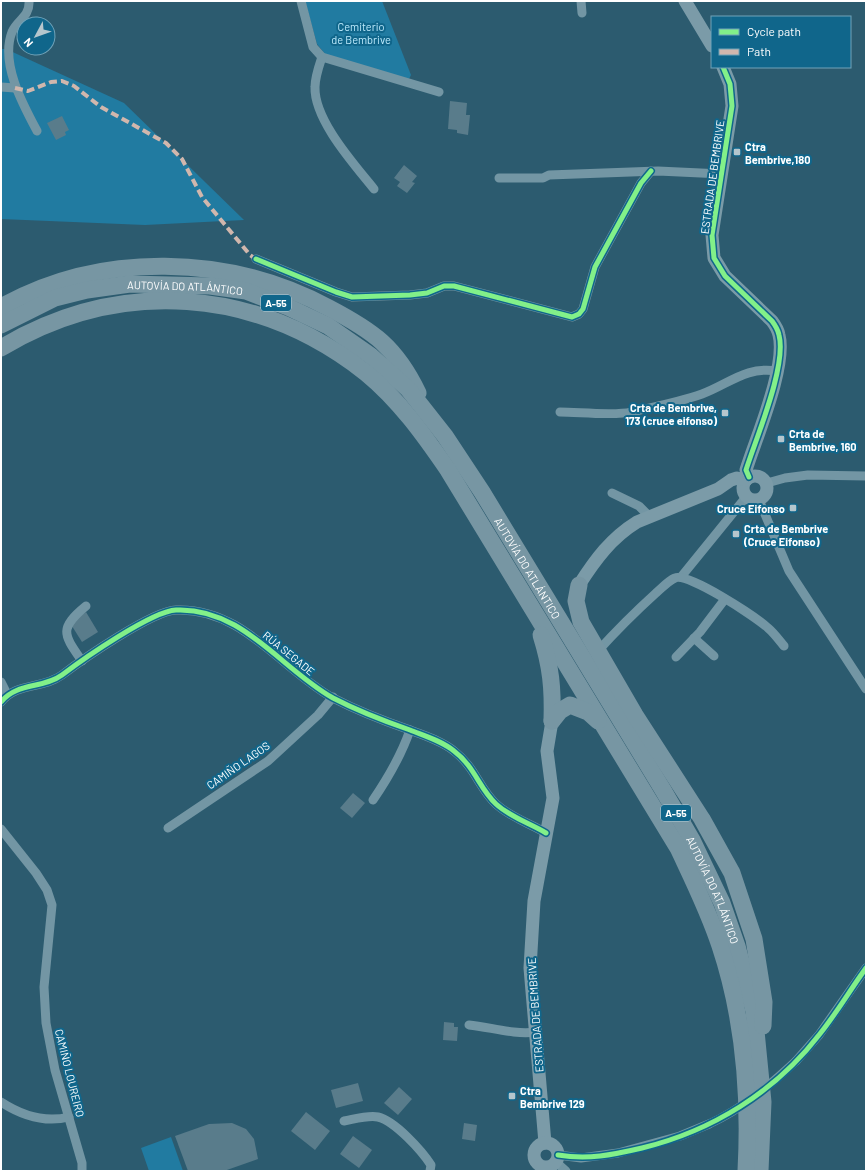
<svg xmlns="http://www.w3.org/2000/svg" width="867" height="1172" font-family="Barlow,sans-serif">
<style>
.green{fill:#217ba1}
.building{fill:#597c8b}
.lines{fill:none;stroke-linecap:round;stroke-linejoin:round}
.street{stroke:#7396a4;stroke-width:9}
.secondary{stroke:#7b9ba8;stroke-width:13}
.highway{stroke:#7796a3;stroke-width:17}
.street-bridge{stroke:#7396a4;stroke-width:9}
.quiet{stroke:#d1b7ad;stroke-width:4;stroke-dasharray:8 4;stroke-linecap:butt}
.cycleway-casing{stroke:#10668b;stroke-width:8}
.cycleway{stroke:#82f089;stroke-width:5}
.poi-dot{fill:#b5c6cd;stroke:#10668b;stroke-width:1.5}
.labels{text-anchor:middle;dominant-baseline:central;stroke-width:4;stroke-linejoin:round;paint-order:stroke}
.shield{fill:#10668b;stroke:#b7d1dc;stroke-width:1}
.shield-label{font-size:10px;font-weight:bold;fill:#fff}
.park-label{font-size:11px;fill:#beebfd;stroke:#10668b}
.poi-label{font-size:11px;font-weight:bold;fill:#fff;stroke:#10668b;text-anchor:start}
.street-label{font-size:11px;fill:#fff;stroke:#10668b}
</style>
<rect width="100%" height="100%" fill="#2c5b6f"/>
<!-- green -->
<g class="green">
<path d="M305,1H382L411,75L409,79L326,55L317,44Z"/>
<path d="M1,49H6L124,103L244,220L145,225L1,219Z"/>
<path d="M171,1137L183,1171H149L141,1148Z"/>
</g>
<!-- building -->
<g class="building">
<path d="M450,101L467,103L466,115H470L468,135L457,133V130L448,129Z"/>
<path d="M62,116L69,130L65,132L66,135L56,140L47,123Z"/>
<path d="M404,165L417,176L412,182L415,183L407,193L397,186L400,182L394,178Z"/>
<path d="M86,612L98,632L82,642L70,623Z"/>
<path d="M353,793L365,803L352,818L340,808Z"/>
<path d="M444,1022L454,1023V1027H458L457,1041L443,1040Z"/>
<path d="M358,1083L363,1101L336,1108L331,1090Z"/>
<path d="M399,1087L412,1099L398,1115L384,1103Z"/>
<path d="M306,1112L330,1131L315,1150L291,1131Z"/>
<path d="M232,1123L246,1129L254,1139L258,1159L224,1171H188L175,1136L209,1124Z"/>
<path d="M464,1123L477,1125L475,1141L462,1139Z"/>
<path d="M353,1136L372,1150L359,1168L340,1154Z"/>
</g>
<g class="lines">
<!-- street -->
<g class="street">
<path d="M29,1C30,17 17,20 12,32C0,63 23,105 37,131"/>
<path d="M301,1L313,47L322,57L439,92"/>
<path d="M581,1L582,13"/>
<path d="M322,57C319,66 315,77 315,87C314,120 354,164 374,189"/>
<path d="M1,87L15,88"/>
<path d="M499,178H543L549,175L658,171L722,174"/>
<path d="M256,259L336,292L352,297L410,295L427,293L444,286H454L572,317L579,314L583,309L595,267L641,183L651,171"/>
<path d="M560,412C578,412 615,416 631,412C654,407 680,402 702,394C729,384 746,366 777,371"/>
<path d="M767,483L785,478L808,475L866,476"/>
<path d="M612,493L639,506L650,517"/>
<path d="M759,500L789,571L866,689"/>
<path d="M681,577L746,497"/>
<path d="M694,638L714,656"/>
<path d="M597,652C616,631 635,612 656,593C662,588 668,581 675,578C688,572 756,617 768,628C774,633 779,640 784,646"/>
<path d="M676,657L700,632L725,599"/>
<path d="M82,661C64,635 58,629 86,606"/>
<path d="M1,682L7,694"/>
<path d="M1,702C17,682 43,689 62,675C83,659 152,611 176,610C242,607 281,669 333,698C358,711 384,721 410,730C425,736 442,741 454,751C475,767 479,788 496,804C510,817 529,823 546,833"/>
<path d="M373,800C388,778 401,756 410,730"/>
<path d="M168,828L268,761L318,715L333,697"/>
<path d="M1,829L36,873L47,890L52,905L44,987L46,1023L55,1070L82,1163V1171"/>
<path d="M469,1025C490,1027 514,1035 536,1032"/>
<path d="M796,1061L819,1035L866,968"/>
<path d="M1,1102C21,1115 45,1123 69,1117"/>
<path d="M344,1121C355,1119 368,1115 378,1117C395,1121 422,1151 431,1165L430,1171"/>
<path d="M558,1155L581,1158L618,1153L680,1136L709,1124"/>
<path d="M556,1162L566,1171"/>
</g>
<!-- secondary -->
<g class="secondary">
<path d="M685,1L712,46"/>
<path d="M723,67L730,84L732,106L712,235L714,258L725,276L772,321C775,325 778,330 779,335C787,366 756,438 746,470L749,477"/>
<circle cx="755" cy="488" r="12"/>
<path d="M579,585C595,560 611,538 637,522L718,489L731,480L737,478L746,480"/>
<path d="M545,1143L530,968L534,901L553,798L547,751L552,721"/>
<circle cx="546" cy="1155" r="12"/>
</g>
<!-- highway -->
<g class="highway">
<path d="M1,307C101,251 229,254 329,308C373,331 396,347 418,393"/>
<path id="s1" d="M1,325L55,298L87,290L130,284L210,286L246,291L288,307L328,326L371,356L408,389L445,436L482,492L663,790L692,840L722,903L737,946L754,1011L763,1102L760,1171"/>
<path d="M1,348C120,277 257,287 366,373C399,400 424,435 448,470L678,848C693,880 709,912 720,946C744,1018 750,1096 746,1171"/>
<path d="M579,585L576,601L581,622L635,715L702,819L732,873L754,939L764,1002L763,1026"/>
<path d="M541,635C551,667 553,688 552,721"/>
<path d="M552,721L560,711L570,705L588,712L598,721"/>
</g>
<!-- street-bridge -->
<path class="street-bridge" d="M709,1124C742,1109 769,1086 796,1061"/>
<!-- quiet -->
<path class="quiet" d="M15,88L28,91L51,82L62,81L74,86L101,107L166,143L182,159L202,197L250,255L256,259"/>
<!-- cycleway casing -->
<g class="cycleway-casing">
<g id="cycleway">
<path d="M723,67L730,84L732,106L712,235L714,258L725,276L772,321C775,325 778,330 779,335C787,366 756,438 746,470L749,477"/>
<path d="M256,259L336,292L352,297L410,295L427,293L444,286H454L572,317L579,314L583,309L595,267L641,183L651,171"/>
<path d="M1,702C17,682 43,689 62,675C83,659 152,611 176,610C242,607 281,669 333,698C358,711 384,721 410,730C425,736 442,741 454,751C475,767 479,788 496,804C510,817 529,823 546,833"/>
<path d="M558,1155C588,1160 612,1155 642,1148C712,1131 775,1092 819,1035C836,1014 850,990 866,968"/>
</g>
</g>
<!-- cycleway -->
<use href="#cycleway" class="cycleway"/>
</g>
<!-- markers -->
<g class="poi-dot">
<rect x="733" y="148" width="8" height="8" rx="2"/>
<rect x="721" y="409" width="8" height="8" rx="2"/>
<rect x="777" y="435" width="8" height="8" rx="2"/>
<rect x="789" y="504" width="8" height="8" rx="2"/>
<rect x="732" y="530" width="8" height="8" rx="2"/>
<rect x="508" y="1092" width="8" height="8" rx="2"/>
</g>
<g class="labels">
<!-- shield labels -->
<g class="shield">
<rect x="261" y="295" width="30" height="16" rx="3"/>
<rect x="661" y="805" width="30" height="16" rx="3"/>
</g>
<g class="shield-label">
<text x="276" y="303">A-55</text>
<text x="676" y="813">A-55</text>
</g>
<!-- park labels -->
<g class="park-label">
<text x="361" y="26">Cemiterio<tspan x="361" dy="13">de Bembrive</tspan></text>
</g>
<!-- poi labels -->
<g class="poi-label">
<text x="745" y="146">Ctra<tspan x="745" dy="13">Bembrive,180</tspan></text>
<text x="717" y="407" text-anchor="end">Crta de Bembrive,<tspan x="717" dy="13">173 (cruce eifonso)</tspan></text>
<text x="789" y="433">Crta de<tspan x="789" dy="13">Bembrive, 160</tspan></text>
<text x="785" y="508" text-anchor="end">Cruce Eifonso</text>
<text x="744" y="528">Crta de Bembrive<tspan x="744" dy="13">(Cruce Eifonso)</tspan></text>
<text x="520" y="1090">Ctra<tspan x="520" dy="13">Bembrive 129</tspan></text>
</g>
<!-- street labels -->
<g class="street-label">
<text transform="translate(712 177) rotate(-82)">ESTRADA DE BEMBRIVE</text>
<text stroke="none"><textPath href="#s1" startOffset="192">AUTOVÍA DO ATLÁNTICO</textPath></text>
<text stroke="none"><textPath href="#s1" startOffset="660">AUTOVÍA DO ATLÁNTICO</textPath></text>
<text transform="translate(289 653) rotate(39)">RÚA SEGADE</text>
<text transform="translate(238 765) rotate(-35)">CAMIÑO LAGOS</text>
<text stroke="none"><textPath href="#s1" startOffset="1032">AUTOVÍA DO ATLÁNTICO</textPath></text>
<text transform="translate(535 1015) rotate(-94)">ESTRADA DE BEMBRIVE</text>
<text transform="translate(70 1073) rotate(76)">CAMIÑO LOUREIRO</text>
</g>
</g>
<!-- border -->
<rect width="867" height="1172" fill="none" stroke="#ffffff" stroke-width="4"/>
<!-- legend -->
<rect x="711" y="16" width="140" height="52" fill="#10668b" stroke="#70a3b9"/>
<rect x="719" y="29" width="20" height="6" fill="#82f089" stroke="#70a3b9"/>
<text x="747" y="36" font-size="12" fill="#ffffff">Cycle path</text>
<rect x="719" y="49" width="20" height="6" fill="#d1b7ad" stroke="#70a3b9"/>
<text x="747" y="56" font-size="12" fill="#ffffff">Path</text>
<!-- north arrow -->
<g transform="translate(36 36) rotate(229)"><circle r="19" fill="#10668b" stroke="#70a3b9"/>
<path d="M0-3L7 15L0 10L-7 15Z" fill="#b5c6cd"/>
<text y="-6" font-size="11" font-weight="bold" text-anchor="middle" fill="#ffffff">N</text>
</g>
</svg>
